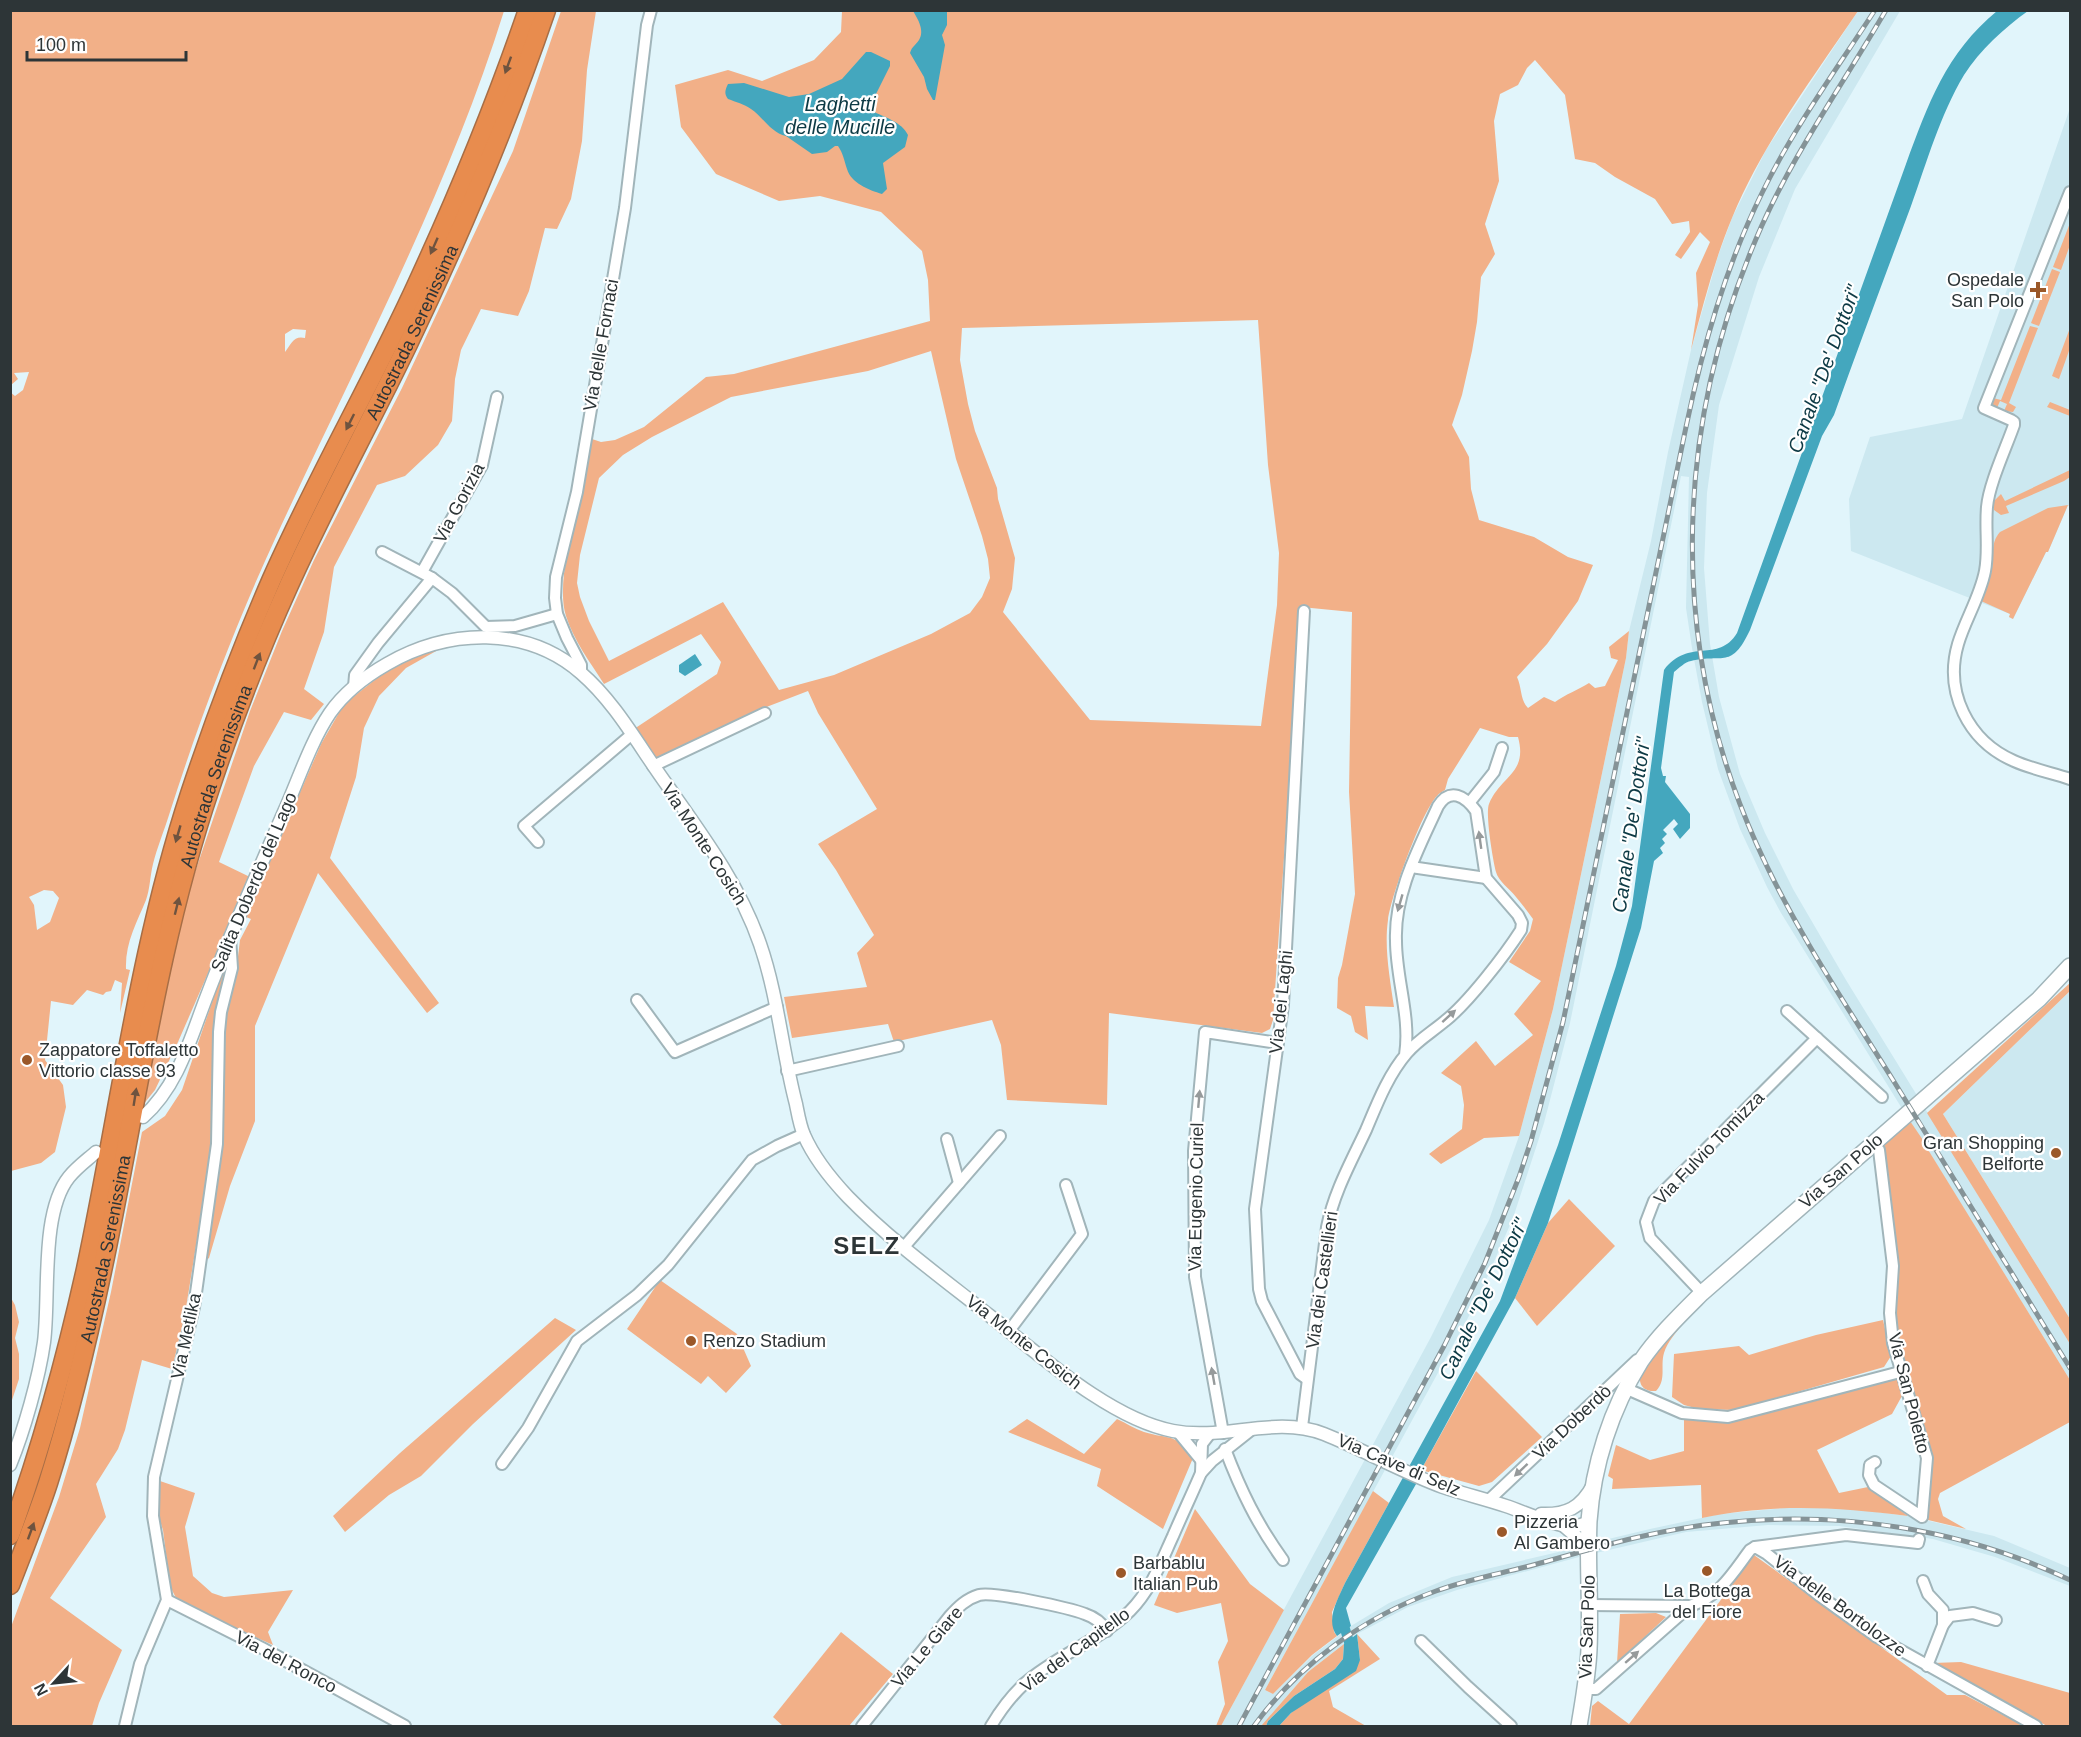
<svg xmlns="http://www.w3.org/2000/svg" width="2081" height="1737" font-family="Arial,sans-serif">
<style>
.built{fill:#cce8f0}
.green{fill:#f2b088;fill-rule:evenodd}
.water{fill:#44a7be}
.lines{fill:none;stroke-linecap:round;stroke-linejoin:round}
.canal{stroke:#44a7be;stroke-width:10}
.minor-casing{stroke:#a1b5ba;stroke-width:14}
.tertiary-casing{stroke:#a1b5ba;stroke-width:15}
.secondary-casing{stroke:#a1b5ba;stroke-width:18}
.motorway-casing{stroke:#a76e46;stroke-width:21}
.minor{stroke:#fff;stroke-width:10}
.tertiary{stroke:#fff;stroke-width:12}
.secondary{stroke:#fff;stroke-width:15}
.motorway{stroke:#e88c4e;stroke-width:18}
.rail-casing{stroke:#859397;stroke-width:5}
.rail{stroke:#fff;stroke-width:3;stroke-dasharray:9;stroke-linecap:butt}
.oneway{fill:#6e533f}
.oneway2{fill:#969a9b}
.poi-dot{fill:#9b5829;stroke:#fff;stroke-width:2}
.labels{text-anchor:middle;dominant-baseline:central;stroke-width:4.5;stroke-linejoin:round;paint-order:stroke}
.poi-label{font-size:18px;fill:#2d3537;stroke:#fff;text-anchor:start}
.street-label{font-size:18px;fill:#2d3537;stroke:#fff}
.water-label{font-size:20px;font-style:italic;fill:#0d3a45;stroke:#fff}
.district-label{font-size:24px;font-weight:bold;letter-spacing:1.5px;fill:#2d3537;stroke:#fff}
</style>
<rect width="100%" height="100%" fill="#e1f5fb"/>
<!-- built -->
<g class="built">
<path d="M1858,11H1900L1795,189L1759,277L1719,405L1707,493L1704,568L1710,644L1719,697L1740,774L1765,833L1793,889L1846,980L2070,1344V1380L1781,913L1767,887L1740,829L1718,769L1702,702L1692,648L1686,608L1689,477L1681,476L1570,1023L1544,1123L1513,1218L1476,1303L1265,1690L1273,1694L1313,1655L1351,1626L1389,1603L1452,1577L1567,1550L1566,1545L1575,1543L1579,1557L1457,1590L1408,1607L1357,1634L1308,1672L1261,1726H1221L1431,1337L1489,1220L1519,1136L1553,1009L1626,658L1629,631L1651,541L1668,452L1691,350L1718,256L1732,218L1766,150Z"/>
<path d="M2070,108V506L2068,505L2048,552H2046L2013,619L2009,617L2010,614L1851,551L1849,499L1870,437L1962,419Z"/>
<path d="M2070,991V1319L1943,1114Z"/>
<path d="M1795,1507L1845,1508L1908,1516L1994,1536L2070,1568V1586L1995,1557L1933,1539L1839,1526L1768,1525L1686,1532L1596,1553V1542L1650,1529L1720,1514Z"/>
</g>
<!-- green -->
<g class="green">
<path d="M10,11H504C447,194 355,365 275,539C234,628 199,721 169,815C164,831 157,848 153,864C150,876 150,889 146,900C137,922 125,943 126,969L130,970L120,1013L122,983L115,980L111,991L106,992L103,995L87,990L73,1005L51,1001L45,1060L63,1085L66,1107L55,1152L41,1163L11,1171L10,392L15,396L23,390L29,372L14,373L18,379L11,385ZM293,329L306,330L305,338C294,335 291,344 285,352V334ZM44,890L53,891L59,898L50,922L37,930L34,905L29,897Z"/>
<path d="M561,11H596L587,70L582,141L571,199L557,229L545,228L529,291L518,316L481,309L461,350L455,379L452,421L438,445L405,476L377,485L334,567L324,632L304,689L324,704L311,720L284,712L254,766L219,862L250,877L178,1042L155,1090L142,1106L179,919L250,711L282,631L314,560L402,388L513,151Z"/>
<path d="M842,11H1858C1813,78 1763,143 1732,218C1714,261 1703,306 1691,350L1698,305L1696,273L1710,242L1700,232L1681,259L1675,255L1690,232L1689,221L1672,224L1655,199L1615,177L1595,163L1575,159L1565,95L1535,60L1527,68L1518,85L1500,94L1494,121L1499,181L1485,224L1495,254L1481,277L1477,322L1472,351L1462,395L1452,425L1469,457L1471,489L1479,520L1534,537L1568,557L1593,565L1578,601L1547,644L1517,677C1522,688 1520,700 1528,708L1544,697L1555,702C1566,694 1578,690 1589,683L1595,688L1605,686L1618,660L1611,658L1609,647L1629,631L1626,658L1553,1009L1519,1136L1484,1138L1441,1164L1429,1154L1462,1129L1464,1105L1461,1086L1441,1073L1476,1041L1495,1066L1533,1035L1514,1014L1541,981L1509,962L1530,931L1533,919C1527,911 1522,904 1516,897C1510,889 1498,881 1496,872C1493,861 1485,813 1489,804C1501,775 1528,774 1518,737H1509L1480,728L1448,779L1445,790C1442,792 1439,793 1437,796C1422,811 1391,896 1388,920C1384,948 1390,979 1394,1007L1365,1006L1368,1040L1355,1032L1351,1016L1337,1008L1338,978L1342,965L1355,894L1349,792L1352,612L1301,607L1273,1020L1270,1029L1262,1033L1109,1013L1107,1105L1007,1100L1001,1045L992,1020L894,1042L888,1024L792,1038L784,997L867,987L857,953L874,935L836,870L818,844L877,809L818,713L808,691L769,706L656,758L634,729L717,674L721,662L701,634L604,684C590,662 574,641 566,616C553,577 585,483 592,439L601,442L615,440L633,432L644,427L706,377L734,374L930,321L928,280L922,251L881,212L820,196L779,201L716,174L681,127L675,85L728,70L762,81L814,60L841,32ZM1258,320L1268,465L1279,553L1277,605L1261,726L1090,720L1003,612L1012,589L1015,558L998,499L997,488L975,431L968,404L960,360L962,328ZM931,351L956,459L982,536L988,559L990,578L982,597L970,613L931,634L834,675L779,690L723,602L609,661L589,621L580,597L577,583L580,555L599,478L623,455L652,437L731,397L868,371Z"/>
<path d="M2070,223V245L2061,270L2053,267Z"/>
<path d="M2052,269L2060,272L2039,326L2031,323Z"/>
<path d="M2030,326L2038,328L2009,403L2016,407L2013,412L2004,411L2007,404L2000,401L1997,408L1993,406V398L2001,400Z"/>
<path d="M2070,328V348L2059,379L2052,376Z"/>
<path d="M2050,402L2070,410V416L2047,407Z"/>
<path d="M2070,470V477L2064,481L2006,506L2009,513L2001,515L1994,510L1993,502L2001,494L2005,501Z"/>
<path d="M2068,505L2048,552H2046L2013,619L2009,617L2010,614L1981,601C1985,592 1988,583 1991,574C1995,559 1989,544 2000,532L2048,508L2068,505H2070V506Z"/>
<path d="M445,646L406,668L379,696L364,728L356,777L330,858L439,1003L427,1013L318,873L255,1026V1121L230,1186L209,1258L204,1262L224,1016L236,973L240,940L251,919L246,917L321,744L344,704L385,672L420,654Z"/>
<path d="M225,971L227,976L218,1002L213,1035V1118L211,1153L185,1314L172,1369L142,1360L125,1430L118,1449L96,1484L106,1517L50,1598L122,1650L99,1703L92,1726H11V1627L59,1497L80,1428L111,1292L142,1132L165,1116L182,1090L222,973Z"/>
<path d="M2070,983V991L1943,1114L2070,1319V1344L1927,1113Z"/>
<path d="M1910,1121L1925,1143L1922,1145L1924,1149L1927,1148L2070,1380V1422L1940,1493L1938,1499L1943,1516L1966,1529L1928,1520L1931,1455L1904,1368L1895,1316L1898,1262L1882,1144Z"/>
<path d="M1569,1199L1615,1246L1537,1326L1515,1298L1548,1223Z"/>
<path d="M660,1280L737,1334L751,1366L726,1393L708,1376L701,1384L627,1329Z"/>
<path d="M11,1298L15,1305L19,1322L15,1338L19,1354V1379L11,1403Z"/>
<path d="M555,1318L576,1330L473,1424L421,1476L389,1495L345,1532L333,1516L400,1453Z"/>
<path d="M1883,1320L1891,1356L1884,1367L1734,1410L1699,1409L1684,1405L1672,1397L1674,1354L1739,1346L1749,1355L1816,1335Z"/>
<path d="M1681,1321L1683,1323C1677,1332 1667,1342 1664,1353C1660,1366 1667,1380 1656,1391C1641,1392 1637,1382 1642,1369Z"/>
<path d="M1476,1371L1542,1437L1492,1482L1479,1486L1421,1470Z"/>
<path d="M1887,1379L1898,1380L1903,1394L1892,1414L1817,1450L1839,1493L1868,1487L1908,1516C1836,1507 1774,1503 1702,1518L1701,1485L1612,1489L1613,1479L1608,1476L1616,1445L1650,1460L1684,1451V1417L1712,1422L1740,1420Z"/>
<path d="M1027,1419L1084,1454L1117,1419C1126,1423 1135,1429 1144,1432C1170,1440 1175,1432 1193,1458L1163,1529L1097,1486L1101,1469L1008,1432Z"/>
<path d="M160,1481L195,1493L185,1527L193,1576L212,1593L224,1597L293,1590L268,1632L273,1645L184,1605L176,1598L170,1586L163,1530L158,1515Z"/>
<path d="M1373,1491L1389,1503L1345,1583L1332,1612L1334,1632L1337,1636L1312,1655L1273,1694L1265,1690Z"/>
<path d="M1195,1509L1250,1584L1284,1610L1221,1726H1216L1225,1704L1218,1662L1228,1641L1221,1603L1177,1613L1154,1605Z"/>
<path d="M1754,1555L1947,1695H1965L2024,1726H1590L1592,1706L1598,1701L1629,1724Z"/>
<path d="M1656,1613L1666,1617L1617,1663L1620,1614Z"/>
<path d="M841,1632L893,1674L849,1726H783L773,1717Z"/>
<path d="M1357,1634L1380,1659L1329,1691L1333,1707L1366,1726H1279L1291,1713L1360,1660Z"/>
<path d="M1344,1644L1343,1659L1335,1669L1294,1696L1268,1721L1266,1726H1261L1308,1672Z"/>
<path d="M1961,1662L2070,1693V1726H2047L1933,1663Z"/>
</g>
<!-- water -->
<g class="water">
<path d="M913,11H947V25L942,35L945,45L935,100H933L927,89L924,77L910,53C912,46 915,46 919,40C925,31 918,19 913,11Z"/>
<path d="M1997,11H2028C2004,28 1980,50 1964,75C1940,115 1927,162 1911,206C1885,276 1859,345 1834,415L1822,436L1750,630C1731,670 1724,653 1691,661C1685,662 1679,668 1674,672L1661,768L1663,776H1666L1665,782L1690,814V828L1680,839L1673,829L1678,824L1674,819L1663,830L1667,834L1662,839L1665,843L1660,848L1663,853L1654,861L1641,928L1548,1223L1515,1298L1421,1470L1420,1477L1346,1608L1351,1626L1337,1636C1325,1620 1338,1599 1345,1583L1500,1301L1558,1145L1616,966L1632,906L1664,670C1689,637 1718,664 1737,633L1906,164C1928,104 1946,53 1997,11Z"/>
<path d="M866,52H871L890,61V66L873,100L872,111C884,117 902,122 908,135L905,147L883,163L887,189L882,194C869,190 851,183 847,169C844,160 843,153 838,146H835L827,152L812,154L786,136C771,133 763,117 751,109C744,104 736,102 728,99C724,94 725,90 728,84L744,83L789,97L809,94L842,79Z"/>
<path d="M695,654L702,665L685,676L679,672V665Z"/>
<path d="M1357,1634L1360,1660L1356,1671L1291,1713L1279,1726H1266L1268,1721L1294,1696L1335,1669L1343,1659L1344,1644Z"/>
</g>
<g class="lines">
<!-- canal -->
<path class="canal" d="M1342,1619L1352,1652"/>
<!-- minor casing -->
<g class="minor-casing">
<g id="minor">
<path d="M2070,192L1984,408L2011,420L2014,422V425C2006,448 1989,484 1987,507C1985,529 1989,550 1985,571C1980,597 1965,620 1958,644C1944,692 1968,741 2014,761C2032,769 2052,773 2070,779"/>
<path d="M382,552L432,578L452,593L486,627L515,626L557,614"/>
<path d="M422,572L482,465L497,397"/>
<path d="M1304,611L1283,1005L1255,1209L1259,1289L1262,1301L1300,1374L1307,1379"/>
<path d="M581,673V665L567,638L557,614L555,598L556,577L577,492L625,208L647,25L651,10"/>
<path d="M354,687L355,675L378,643L432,578"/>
<path d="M653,766L765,713"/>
<path d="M1470,802L1494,772L1502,748"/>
<path d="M538,842L524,826L631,735"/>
<path d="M1411,867L1486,878"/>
<path d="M637,1000L675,1052L777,1007"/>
<path d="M1787,1011L1882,1097"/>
<path d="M787,1071L898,1046"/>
<path d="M947,1139L959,1183"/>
<path d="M903,1248L1000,1136"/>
<path d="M1702,1293L1650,1238L1646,1222L1654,1201L1817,1038"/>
<path d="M1009,1331L1082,1234L1066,1185"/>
<path d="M1627,1389L1682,1413L1728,1417L1900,1372"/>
<path d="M1302,1427L1327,1227C1334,1192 1351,1162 1366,1130C1377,1104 1388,1075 1407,1053C1418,1040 1432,1032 1445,1021C1468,1003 1505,955 1521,930L1522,923L1518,915L1486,878L1476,811C1465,796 1450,787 1438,806C1419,848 1394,893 1396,941C1396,979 1411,1017 1405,1055"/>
<path d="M1178,1432L1201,1460"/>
<path d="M1223,1433L1195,1277L1194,1151L1205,1032L1278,1043"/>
<path d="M1225,1449C1241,1491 1257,1524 1283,1560"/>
<path d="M1875,1462L1870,1465L1869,1475L1874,1485L1922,1517L1927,1458L1893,1343L1890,1313L1893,1266L1879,1150"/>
<path d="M502,1464L528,1428L577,1341L637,1295L668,1265L752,1160L777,1146L804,1134"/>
<path d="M1201,1473L1202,1444L1209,1435"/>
<path d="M1489,1500L1637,1360"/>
<path d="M1755,1547L1846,1535L1918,1543L1919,1539"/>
<path d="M1923,1581L1928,1594L1943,1610V1625"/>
<path d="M167,1600L262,1648L405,1726"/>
<path d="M1589,1605L1690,1606C1720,1596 1732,1574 1750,1550L1755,1547L1767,1554L1820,1596L1877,1637L2036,1726"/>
<path d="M1421,1641L1468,1687L1511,1726"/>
<path d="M1927,1666L1943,1625L1950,1616L1973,1613L1996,1620"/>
<path d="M1585,1689H1596L1690,1606"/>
<path d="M125,1726L140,1664L167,1600L153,1516L154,1477L194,1307L217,1144L219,1032L221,1012L232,968L230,937"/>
<path d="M862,1726L949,1617C958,1607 966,1599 979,1595C992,1591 1070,1608 1085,1614C1094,1617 1102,1623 1107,1631"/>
<path d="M991,1726C1000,1711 1011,1696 1025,1683C1057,1655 1099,1641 1130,1611C1151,1590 1161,1562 1173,1536C1182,1515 1192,1494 1201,1473L1212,1461L1251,1430"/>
</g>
</g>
<!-- tertiary casing -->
<g class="tertiary-casing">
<g id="tertiary">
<path d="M143,1117C179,1085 191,1036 208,993C231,932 258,872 284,812C298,781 311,741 330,713C344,693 366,676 387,664C448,629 526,625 581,673C616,703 640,748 667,785C703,836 740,886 760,944C778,996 782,1051 796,1104C798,1114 800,1126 804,1135C814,1158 831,1179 848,1197C891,1241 942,1278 990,1316C1040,1355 1110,1419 1173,1431C1224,1441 1274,1415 1324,1434C1364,1450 1402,1472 1443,1487C1464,1494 1485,1499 1506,1506C1524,1512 1549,1524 1568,1526C1577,1527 1581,1525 1589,1522"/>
<path d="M10,1465C24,1431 39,1378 44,1342C50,1296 40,1213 69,1177C77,1167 87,1160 96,1152"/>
<path d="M1541,1514C1566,1515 1581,1508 1593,1485"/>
<path d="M1564,1526L1578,1538L1589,1557"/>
</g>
</g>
<!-- secondary casing -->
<g class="secondary-casing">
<path id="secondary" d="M1579,1726C1583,1701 1588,1675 1589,1649C1591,1607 1587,1564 1589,1521C1593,1465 1611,1409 1641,1361C1658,1336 1681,1314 1702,1293L2039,999L2070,966"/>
</g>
<!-- motorway casing -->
<g class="motorway-casing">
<g id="motorway">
<path d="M10,1535C41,1449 66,1359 86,1269C120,1110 139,949 190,794C214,722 241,650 271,581C316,479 372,383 418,282C459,193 496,103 528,10"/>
<path id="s1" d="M10,1585C23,1551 37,1517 48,1483C70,1414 87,1342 102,1271C136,1110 157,945 210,788C233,719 259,651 289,585C326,503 369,425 408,344C460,235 507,124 546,10"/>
</g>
</g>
<!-- minor -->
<use href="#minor" class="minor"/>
<!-- tertiary -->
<use href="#tertiary" class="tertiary"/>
<!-- secondary -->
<use href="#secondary" class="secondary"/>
<!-- motorway -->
<use href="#motorway" class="motorway"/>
<!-- rail casing -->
<g class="rail-casing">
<g id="rail">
<path d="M1886,10C1842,86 1790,158 1756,239C1673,435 1669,650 1757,845C1794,928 1845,1003 1893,1080C1952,1175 2011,1272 2070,1368"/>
<path d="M1239,1726L1444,1346L1485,1263L1519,1177L1531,1141L1563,1022L1686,427C1703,346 1725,268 1762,193C1793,129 1836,70 1875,10"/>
<path d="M1254,1726C1299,1664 1364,1617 1436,1591C1469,1579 1504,1573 1537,1564C1598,1547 1659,1529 1722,1523C1841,1510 1963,1529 2070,1580"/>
</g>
</g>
<!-- rail -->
<use href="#rail" class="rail"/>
</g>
<!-- one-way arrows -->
<defs><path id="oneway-solid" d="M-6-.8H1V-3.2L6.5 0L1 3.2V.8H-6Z" transform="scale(1.5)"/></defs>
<g class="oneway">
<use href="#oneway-solid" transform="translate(508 65) rotate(110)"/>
<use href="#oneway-solid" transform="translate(434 246) rotate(114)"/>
<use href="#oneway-solid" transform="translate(350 422) rotate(117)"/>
<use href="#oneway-solid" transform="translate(257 661) rotate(-69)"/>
<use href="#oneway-solid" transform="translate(178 834) rotate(106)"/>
<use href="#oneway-solid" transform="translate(177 906) rotate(-76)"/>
<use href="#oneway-solid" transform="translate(135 1097) rotate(-81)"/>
<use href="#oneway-solid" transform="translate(31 1531) rotate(-70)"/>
</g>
<g class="oneway2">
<use href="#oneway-solid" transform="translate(1480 840) rotate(-98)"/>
<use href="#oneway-solid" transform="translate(1400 903) rotate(106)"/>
<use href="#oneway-solid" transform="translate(1449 1016) rotate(-42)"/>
<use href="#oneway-solid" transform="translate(1199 1099) rotate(-85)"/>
<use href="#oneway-solid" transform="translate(1213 1376) rotate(-100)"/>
<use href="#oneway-solid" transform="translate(1521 1470) rotate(137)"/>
<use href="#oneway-solid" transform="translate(1632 1657) rotate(-41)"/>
</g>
<!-- markers -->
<g class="poi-dot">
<path d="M2035 281h6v6h6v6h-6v6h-6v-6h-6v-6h6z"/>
<circle cx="27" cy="1060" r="6"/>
<circle cx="2056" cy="1153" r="6"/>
<circle cx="691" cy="1341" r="6"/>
<circle cx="1502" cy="1532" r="6"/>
<circle cx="1707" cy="1571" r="6"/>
<circle cx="1121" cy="1573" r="6"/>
</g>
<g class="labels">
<!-- poi labels -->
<g class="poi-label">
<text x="2024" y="280" text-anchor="end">Ospedale<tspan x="2024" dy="21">San Polo</tspan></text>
<text x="39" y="1050">Zappatore Toffaletto<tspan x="39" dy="21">Vittorio classe 93</tspan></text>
<text x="2044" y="1143" text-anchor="end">Gran Shopping<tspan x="2044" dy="21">Belforte</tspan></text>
<text x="703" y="1341">Renzo Stadium</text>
<text x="1514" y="1522">Pizzeria<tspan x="1514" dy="21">Al Gambero</tspan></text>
<text x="1133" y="1563">Barbablu<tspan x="1133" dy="21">Italian Pub</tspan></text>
<text x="1707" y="1591" text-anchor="middle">La Bottega<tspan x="1707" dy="21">del Fiore</tspan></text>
</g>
<!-- street labels -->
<g class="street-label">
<text stroke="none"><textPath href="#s1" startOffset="1322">Autostrada Serenissima</textPath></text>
<text transform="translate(601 345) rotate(-80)">Via delle Fornaci</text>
<text transform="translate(459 503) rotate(-62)">Via Gorizia</text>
<text stroke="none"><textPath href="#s1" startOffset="836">Autostrada Serenissima</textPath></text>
<text transform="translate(704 844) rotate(57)">Via Monte Cosich</text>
<text transform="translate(254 882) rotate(-67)">Salita Doberdò del Lago</text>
<text transform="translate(1281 1002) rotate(-84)">Via dei Laghi</text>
<text transform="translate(1709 1148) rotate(-46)">Via Fulvio Tomizza</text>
<text transform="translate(1841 1171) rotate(-41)">Via San Polo</text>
<text transform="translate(1196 1197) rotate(-89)">Via Eugenio Curiel</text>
<text stroke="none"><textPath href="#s1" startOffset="350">Autostrada Serenissima</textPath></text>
<text transform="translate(1322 1280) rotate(-82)">Via dei Castellieri</text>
<text transform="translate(186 1336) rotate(-78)">Via Metlika</text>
<text transform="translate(1024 1342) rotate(38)">Via Monte Cosich</text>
<text transform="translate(1909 1393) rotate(76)">Via San Poletto</text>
<text transform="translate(1572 1422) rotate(-43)">Via Doberdò</text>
<text transform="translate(1399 1465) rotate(23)">Via Cave di Selz</text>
<text transform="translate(1840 1606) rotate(36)">Via delle Bortolozze</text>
<text transform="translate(1587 1627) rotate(-88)">Via San Polo</text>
<text transform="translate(927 1647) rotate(-50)">Via Le Giare</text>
<text transform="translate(1075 1650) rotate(-36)">Via del Capitello</text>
<text transform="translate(286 1662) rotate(28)">Via del Ronco</text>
</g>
<!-- water labels -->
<g class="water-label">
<text x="840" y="104">Laghetti<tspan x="840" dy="23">delle Mucille</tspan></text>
<text transform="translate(1824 369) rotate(-70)">Canale "De' Dottori"</text>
<text transform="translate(1631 825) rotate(-82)">Canale "De' Dottori"</text>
<text transform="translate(1483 1299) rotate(-64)">Canale "De' Dottori"</text>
</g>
<!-- district labels -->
<g class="district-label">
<text x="867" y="1245">SELZ</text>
</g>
</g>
<!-- border -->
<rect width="2081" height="1737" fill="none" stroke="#2d3537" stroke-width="24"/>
<!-- north arrow -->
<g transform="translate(54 1683) rotate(243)" stroke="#ffffff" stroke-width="4.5" paint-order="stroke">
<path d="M0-4.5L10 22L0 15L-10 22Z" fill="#2d3537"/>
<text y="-9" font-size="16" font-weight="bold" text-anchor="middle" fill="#2d3537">N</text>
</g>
<!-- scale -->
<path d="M27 51v9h159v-9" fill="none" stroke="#2d3537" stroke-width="3"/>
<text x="36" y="51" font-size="18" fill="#2d3537" stroke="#ffffff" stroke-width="4.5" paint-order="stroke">100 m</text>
</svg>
